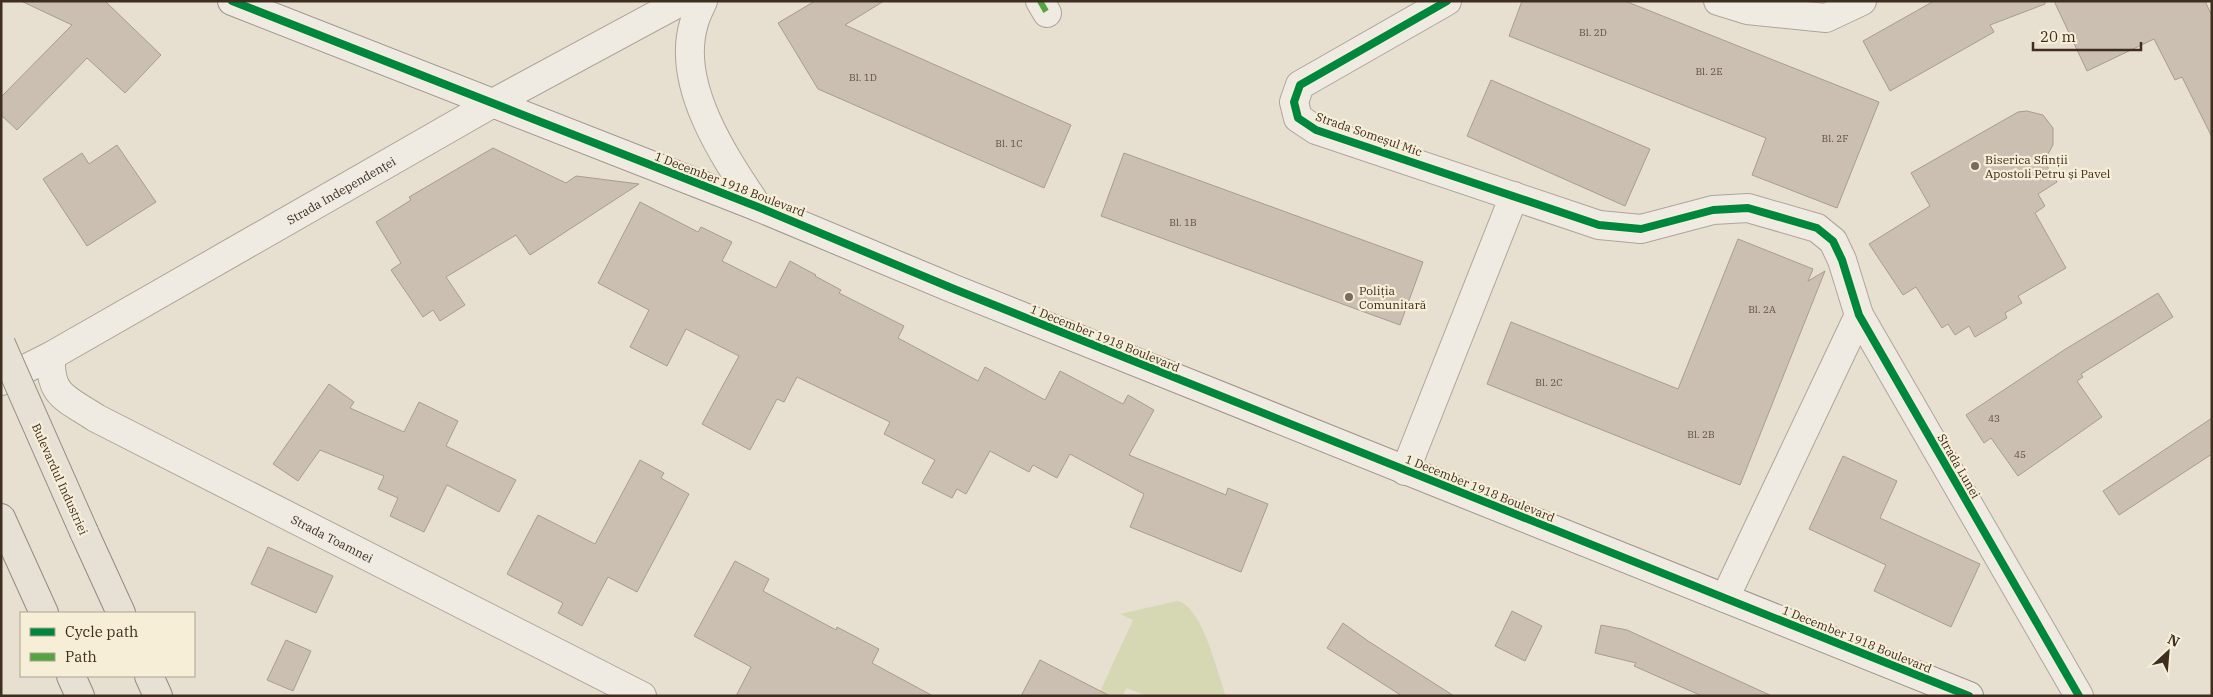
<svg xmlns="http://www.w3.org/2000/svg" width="2213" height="697" font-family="'IBM Plex Serif',serif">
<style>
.green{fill:#d6d7b3}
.building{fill:#cbbfb2;stroke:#a89c90}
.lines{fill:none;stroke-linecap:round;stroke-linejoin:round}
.street-casing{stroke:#ada599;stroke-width:30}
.secondary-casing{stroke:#9c958a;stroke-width:30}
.primary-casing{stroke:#928b80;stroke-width:30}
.street{stroke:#efebe3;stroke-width:28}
.secondary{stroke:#efebe3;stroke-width:28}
.primary{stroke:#e6e1d4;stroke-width:28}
.primary-bridge-casing{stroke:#928b80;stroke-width:30;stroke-linecap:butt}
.primary-bridge{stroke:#e6e1d4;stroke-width:28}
.quiet{stroke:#54a441;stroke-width:6;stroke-dasharray:12 6;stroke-linecap:butt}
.cycleway-casing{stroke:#f7eed8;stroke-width:11}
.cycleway{stroke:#00873e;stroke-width:8}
.poi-dot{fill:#786c5e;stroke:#f7eed8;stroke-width:2}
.labels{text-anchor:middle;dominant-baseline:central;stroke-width:4.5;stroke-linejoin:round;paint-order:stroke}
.number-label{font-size:10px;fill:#605244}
.street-label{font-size:12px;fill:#3d2e20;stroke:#f7eed8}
.poi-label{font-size:12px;fill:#3d2e20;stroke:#f7eed8;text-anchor:start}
</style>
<rect width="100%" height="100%" fill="#e7e0d1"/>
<!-- green -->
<path class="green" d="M1177,601C1202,605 1218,674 1226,696H1148L1126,688L1123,696H1098L1133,620L1120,614Z"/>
<!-- building -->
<g class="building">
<path d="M21,1H105L161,55L125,93L87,58L17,130L1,115V97L72,25Z"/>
<path d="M815,1H884L845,25L1071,125L1044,188L818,89L778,23Z"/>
<path d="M1522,1H1625L1879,102L1837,208L1752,175L1766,138L1509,36Z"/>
<path d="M1934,1H2045V4L1990,25L1994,32L1890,91L1863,41Z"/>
<path d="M2054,1H2205L2212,16V137L2182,77L2175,80L2154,39L2087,71Z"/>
<path d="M1491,80L1650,149L1625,206L1467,136Z"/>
<path d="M2027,111L2043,115L2053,128V145L2044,161L2057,182L2038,194L2045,206L2035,213L2066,268L2018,296L2022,303L2005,313L2007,318L1975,337L1969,326L1955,335L1948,324L1942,328L1916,287L1903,295L1869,244L1930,206L1911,173L2018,112Z"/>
<path d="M117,145L156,202L87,246L43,179L82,153L89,164Z"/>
<path d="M493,148L566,183L576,176L639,184L530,255L516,235L446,277L465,305L440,321L433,310L423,317L391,270L401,263L376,222L411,200L409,197Z"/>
<path d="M1124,153L1423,262L1400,325L1101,216Z"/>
<path d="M640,202L698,232L701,227L732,242L722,261L776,288L790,261L816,275L815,276L841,290L839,293L904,326L898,338L978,381L985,367L1045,400L1060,371L1123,404L1128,395L1154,410L1129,455L1226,495L1228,488L1268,504L1241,572L1130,527L1144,494L1070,454L1057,478L1033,465L1029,472L990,451L966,494L957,489L952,498L922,483L935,460L884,434L890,422L797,377L784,402L777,399L750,450L702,424L739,356L686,329L667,366L630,347L649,310L598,283Z"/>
<path d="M1738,239L1813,269L1808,281L1825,271L1740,485L1487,384L1511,322L1678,389Z"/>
<path d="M2158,293L2173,317L2081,374L2083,377L2077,381L2102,417L2018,476L1991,438L1984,443L1966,415L2064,350Z"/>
<path d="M329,384L354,402L350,408L404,432L419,402L458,421L446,446L516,480L499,512L447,485L424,532L390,516L398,498L378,489L384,476L320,450L298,481L273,464Z"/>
<path d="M2212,418V454L2119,515L2103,491Z"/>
<path d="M1843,456L1897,481L1880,518L1980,564L1951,627L1874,591L1886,565L1809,529Z"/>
<path d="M640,460L664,473L661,478L689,494L637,592L608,577L582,626L558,613L563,603L507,574L538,515L595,544Z"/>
<path d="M268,547L333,576L316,613L251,584Z"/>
<path d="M735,561L769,579L763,591L836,630L837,627L879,649L872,663L933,696H736L751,667L694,636Z"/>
<path d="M1512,611L1542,626L1525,661L1495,646Z"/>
<path d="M1343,623L1368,641L1454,696H1402L1327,648Z"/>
<path d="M1601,625L1627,630L1772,696H1702L1634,666L1636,663L1595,653Z"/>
<path d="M286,640L311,651L293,691L267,680Z"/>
<path d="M1040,660L1110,696H1021Z"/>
</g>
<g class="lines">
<!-- street casing -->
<g class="street-casing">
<g id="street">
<path d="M703,1C700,8 696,15 694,23C675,85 725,158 758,207"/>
<path d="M1040,1L1047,13"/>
<path d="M1447,1L1300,85L1294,102L1298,118L1316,130L1599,225L1641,229L1713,210L1748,208L1817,228L1833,241L1842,260L1859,315L2079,696"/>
<path d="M1718,1L1747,10L1826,18L1862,1"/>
<path id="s1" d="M51,356C49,396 66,398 96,418L642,696"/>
<path id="s2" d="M1,381L51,356L493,103L682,1"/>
<path d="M1405,471L1514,196"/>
<path d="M1725,598L1859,315"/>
</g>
</g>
<!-- secondary casing -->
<g class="secondary-casing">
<path id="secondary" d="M232,1L758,207L954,289L1969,696"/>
</g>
<!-- primary casing -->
<g class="primary-casing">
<g id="primary">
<path d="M1,518L44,613"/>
<path d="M84,532L121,613"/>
<path d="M71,676L80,696"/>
<path d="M149,676L158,696"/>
</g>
</g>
<!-- street -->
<use href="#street" class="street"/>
<!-- secondary -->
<use href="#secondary" class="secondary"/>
<!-- primary -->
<use href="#primary" class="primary"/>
<!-- primary-bridge casing -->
<g class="primary-bridge-casing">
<path id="primary-bridge" d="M1,344L84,532"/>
</g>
<!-- primary-bridge -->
<use href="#primary-bridge" class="primary-bridge"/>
<!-- quiet -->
<path class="quiet" d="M1040,1L1047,13"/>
<!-- cycleway casing -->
<g class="cycleway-casing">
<g id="cycleway">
<path d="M232,1L758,207L954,289L1969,696"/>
<path d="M1447,1L1300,85L1294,102L1298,118L1316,130L1599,225L1641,229L1713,210L1748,208L1817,228L1833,241L1842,260L1859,315L2079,696"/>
</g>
</g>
<!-- cycleway -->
<use href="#cycleway" class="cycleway"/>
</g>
<!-- markers -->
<g class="poi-dot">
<circle cx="1975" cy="166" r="5"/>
<circle cx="1349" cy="297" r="5"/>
</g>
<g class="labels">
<!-- number labels -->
<g class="number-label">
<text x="1593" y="32">Bl. 2D</text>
<text x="1709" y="71">Bl. 2E</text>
<text x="863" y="77">Bl. 1D</text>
<text x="1835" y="138">Bl. 2F</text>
<text x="1009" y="143">Bl. 1C</text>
<text x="1183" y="222">Bl. 1B</text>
<text x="1762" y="309">Bl. 2A</text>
<text x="1549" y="382">Bl. 2C</text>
<text x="1994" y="418">43</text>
<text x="1701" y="434">Bl. 2B</text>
<text x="2020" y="454">45</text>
</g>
<!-- street labels -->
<g class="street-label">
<text transform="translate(1369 134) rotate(19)">Strada Someșul Mic</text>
<text transform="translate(730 184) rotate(21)">1 December 1918 Boulevard</text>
<text stroke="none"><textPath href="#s2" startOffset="390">Strada Independenței</textPath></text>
<text transform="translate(1105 338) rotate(22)">1 December 1918 Boulevard</text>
<text transform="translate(1959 466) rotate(60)">Strada Lunei</text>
<text transform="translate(60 479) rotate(66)">Bulevardul Industriei</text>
<text transform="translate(1480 488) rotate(22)">1 December 1918 Boulevard</text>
<text stroke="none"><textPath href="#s1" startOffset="348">Strada Toamnei</textPath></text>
<text transform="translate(1857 639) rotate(22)">1 December 1918 Boulevard</text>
</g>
<!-- poi labels -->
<g class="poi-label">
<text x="1985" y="159">Biserica Sfinții<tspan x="1985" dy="14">Apostoli Petru și Pavel</tspan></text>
<text x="1359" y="290">Poliția<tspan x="1359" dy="14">Comunitară</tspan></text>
</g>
</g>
<!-- border -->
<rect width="2213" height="697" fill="none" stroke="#3d2e20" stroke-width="5"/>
<!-- legend -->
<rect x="20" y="612" width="175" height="65" fill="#f7eed8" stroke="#ada18e"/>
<rect x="30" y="628" width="25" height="8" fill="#00873e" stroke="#ada18e"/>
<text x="65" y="637" font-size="15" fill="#3d2e20">Cycle path</text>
<rect x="30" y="653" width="25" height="8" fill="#54a441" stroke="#ada18e"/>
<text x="65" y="662" font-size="15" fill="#3d2e20">Path</text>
<!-- north arrow -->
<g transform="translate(2168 652) rotate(26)" stroke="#f7eed8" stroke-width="4" paint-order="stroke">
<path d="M0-4L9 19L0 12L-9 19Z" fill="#3d2e20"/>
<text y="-8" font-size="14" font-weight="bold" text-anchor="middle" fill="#3d2e20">N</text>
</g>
<!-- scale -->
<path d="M2033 42v8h108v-8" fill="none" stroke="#3d2e20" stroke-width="2.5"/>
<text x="2040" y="42" font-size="15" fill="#3d2e20" stroke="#f7eed8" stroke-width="4" paint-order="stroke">20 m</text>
</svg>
